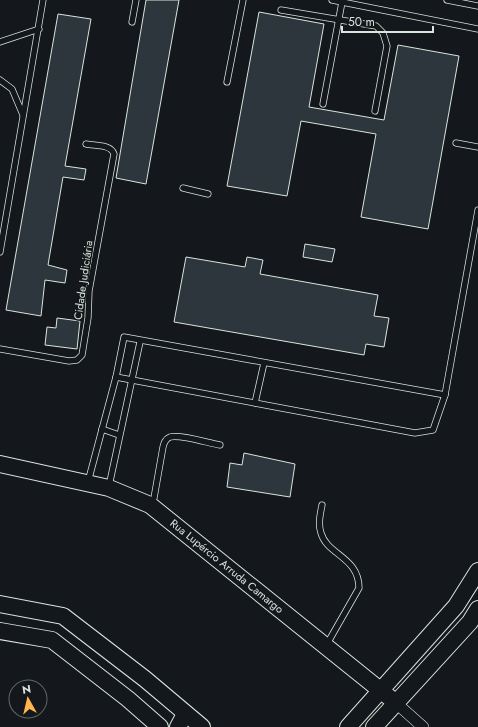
<svg xmlns="http://www.w3.org/2000/svg" width="478" height="727" font-family="Jost,sans-serif">
<style>
.building{fill:#2c363c;stroke:#d8e6dc}
.lines{fill:none;stroke-linecap:round;stroke-linejoin:round}
.lane-casing{stroke:#d8e6dc;stroke-width:7}
.street-casing{stroke:#d8e6dc;stroke-width:12}
.secondary-casing{stroke:#d8e6dc;stroke-width:18}
.lane{stroke:#14181c;stroke-width:5.5}
.street{stroke:#14181c;stroke-width:11}
.secondary{stroke:#14181c;stroke-width:16}
.labels{text-anchor:middle;dominant-baseline:central;stroke-width:3;stroke-linejoin:round;paint-order:stroke}
.street-label{font-size:11px;fill:#d8e6dc;stroke:#14181c}
</style>
<rect width="100%" height="100%" fill="#14181c"/>
<!-- building -->
<g class="building">
<path d="M146,0H179L146,184L116,178Z"/>
<path d="M259,12L324,24L309,107L384,120L398,45L459,56L428,229L361,217L376,134L301,121L287,196L227,186Z"/>
<path d="M58,14L91,19L65,166L86,169L84,180L63,177L48,265L67,270L65,283L45,280L41,316L6,310Z"/>
<path d="M305,244L335,249L332,262L303,257Z"/>
<path d="M186,257L245,267L247,257L263,260L260,274L378,295L374,316L389,318L384,347L366,344L364,355L174,322Z"/>
<path d="M57,318L80,321L77,349L45,345L47,327L56,328Z"/>
<path d="M244,453L295,464L290,497L227,487L230,463L242,465Z"/>
</g>
<g class="lines">
<!-- lane casing -->
<g class="lane-casing">
<g id="lane">
<path d="M332,0L478,29"/>
<path d="M447,0L478,6"/>
<path d="M281,10L376,26L383,33L387,46L375,111"/>
<path d="M132,22L136,0"/>
<path d="M0,42L39,29"/>
<path d="M0,80L12,89L23,115"/>
<path d="M227,82L243,0"/>
<path d="M323,104L342,2"/>
<path d="M456,143L478,147"/>
<path d="M183,188L208,194"/>
<path d="M0,252L43,0"/>
<path d="M0,349L69,361L77,360L82,355L88,318L89,291L114,154C111,144 95,146 86,144"/>
<path d="M116,377L415,433L433,430L445,395L478,210"/>
<path d="M255,403L264,363"/>
<path d="M102,429L119,435"/>
<path d="M88,482L116,377L124,337L445,395"/>
<path d="M109,486L140,342"/>
<path d="M150,505L154,498L163,447C164,443 165,439 170,437C180,434 208,443 220,445"/>
<path d="M322,505C320,515 318,524 321,533C327,555 359,557 359,588L327,644"/>
</g>
</g>
<!-- street casing -->
<g class="street-casing">
<path id="street" d="M395,702L423,727"/>
</g>
<!-- secondary casing -->
<g class="secondary-casing">
<g id="secondary">
<path d="M0,464L109,488L150,505L395,702"/>
<path d="M0,604L63,616L145,679L202,727"/>
<path d="M0,631L52,640L128,699L160,727"/>
<path d="M178,727L185,714"/>
<path d="M348,727L456,606L478,571"/>
<path d="M374,727L470,622L478,609"/>
</g>
</g>
<!-- lane -->
<use href="#lane" class="lane"/>
<!-- street -->
<use href="#street" class="street"/>
<!-- secondary -->
<use href="#secondary" class="secondary"/>
</g>
<g class="labels">
<!-- street labels -->
<g class="street-label">
<text transform="translate(83 280) rotate(-82)">Cidade Judiciária</text>
<text transform="translate(227 566) rotate(39)">Rua Lupércio Arruda Camargo</text>
</g>
</g>
<!-- north arrow -->
<g transform="translate(28 699) rotate(352)"><circle r="19" fill="#14181c" stroke="#626a69"/>
<path d="M0-3L7 15L0 10L-7 15Z" fill="#ffb74d"/>
<text y="-6" font-size="11" font-weight="bold" text-anchor="middle" fill="#d8e6dc">N</text>
</g>
<!-- scale -->
<path d="M342 26v6h91v-6" fill="none" stroke="#d8e6dc" stroke-width="2"/>
<text x="348" y="26" font-size="12" fill="#d8e6dc" stroke="#14181c" stroke-width="3" paint-order="stroke">50 m</text>
</svg>
